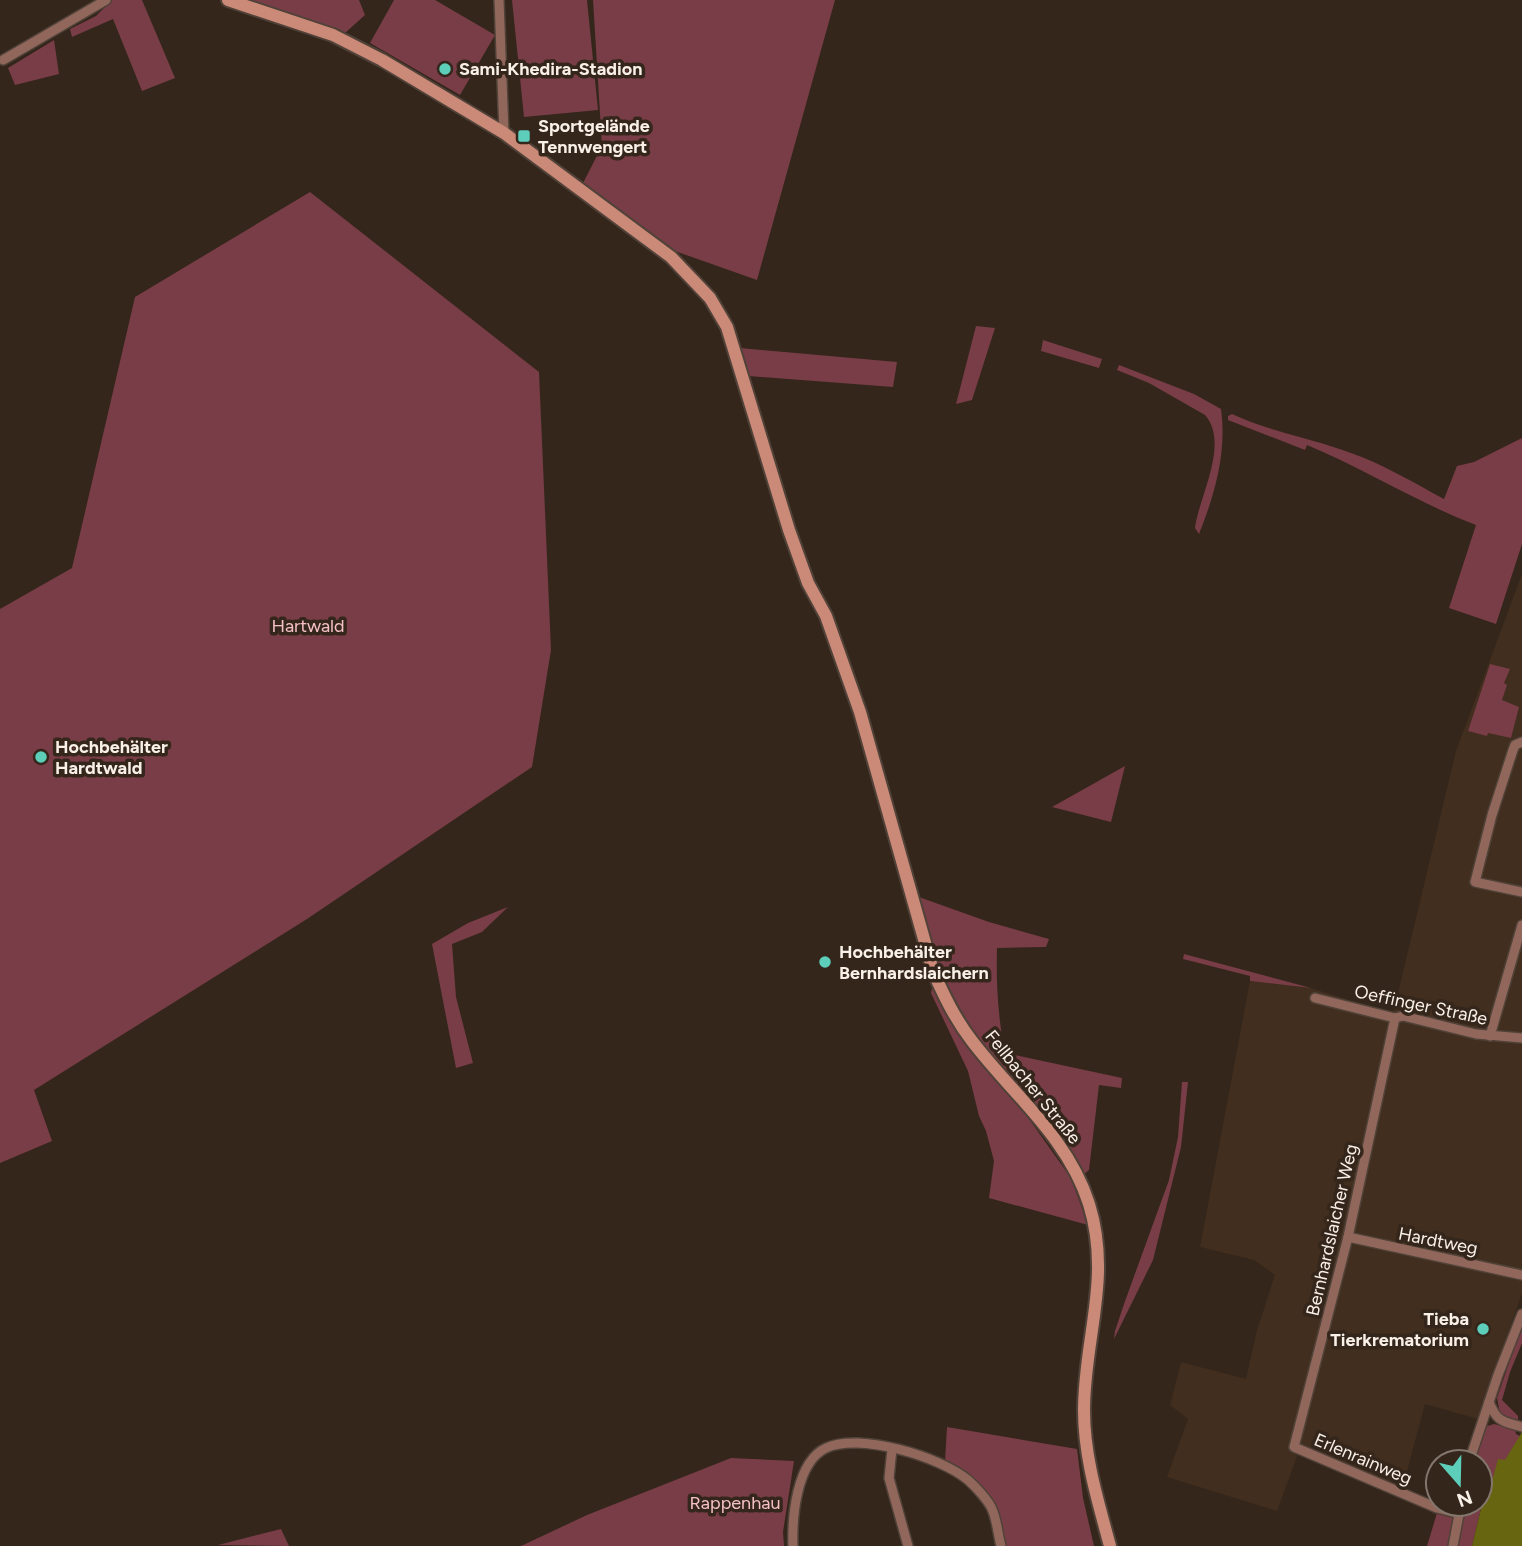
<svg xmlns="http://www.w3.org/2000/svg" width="1522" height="1546" font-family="Figtree,sans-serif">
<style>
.built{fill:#412e1e}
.green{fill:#783d46}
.water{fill:#67650f}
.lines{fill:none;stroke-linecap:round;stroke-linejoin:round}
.minor-casing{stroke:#504238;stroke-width:12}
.secondary-casing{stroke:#504238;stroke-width:16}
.minor{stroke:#91675c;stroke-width:9}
.secondary{stroke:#cb8978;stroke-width:12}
.poi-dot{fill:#5cceba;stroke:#34261b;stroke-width:2.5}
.labels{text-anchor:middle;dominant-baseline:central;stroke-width:7;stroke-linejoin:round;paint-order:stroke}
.poi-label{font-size:18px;font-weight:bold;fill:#f9f0e8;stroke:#34261b;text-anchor:start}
.park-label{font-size:18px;fill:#f6c1c6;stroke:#34261b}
.street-label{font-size:18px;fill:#f9f0e8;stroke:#34261b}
</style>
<rect width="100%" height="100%" fill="#34261b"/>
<!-- built -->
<path class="built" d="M1522,574V1293L1478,1419L1425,1404L1402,1490L1300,1448L1277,1511L1167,1477L1188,1419L1170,1405L1181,1362L1246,1379L1257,1330L1275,1275L1254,1260L1200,1247L1250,981L1311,988L1393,1014L1456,751Z"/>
<!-- green -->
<g class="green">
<path d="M112,0H142L175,78L142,91L113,19L72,37L70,29L96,16Z"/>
<path d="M251,0H359L365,15L345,33Z"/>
<path d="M394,0H435L495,35L460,95L370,43Z"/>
<path d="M512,0H587L598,110L524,117Z"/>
<path d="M593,0H835L757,280L672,250L582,185L602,146Z"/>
<path d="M54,40L59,74L15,85L8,68Z"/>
<path d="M310,192L539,372L551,650L532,767L307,919L34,1090L52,1141L0,1163V609L72,568L135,297Z"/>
<path d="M976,326L995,328L972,400L956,404Z"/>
<path d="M1043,340L1102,359L1099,368L1041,351Z"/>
<path d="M740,348L897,362L893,387L749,376Z"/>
<path d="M1119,365L1194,394L1221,409C1227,452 1215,494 1199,534L1195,528C1199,496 1230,443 1205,415L1149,383L1117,370Z"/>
<path d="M1232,414C1270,432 1312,438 1351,453C1383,464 1414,483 1444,499L1457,466L1474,462L1522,438V544L1496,624L1449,608L1476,525C1418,503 1365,469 1307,445L1305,450L1228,420V416Z"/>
<path d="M1490,664L1510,669L1504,683L1507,685L1502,700L1519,707L1511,738L1488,733L1487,736L1468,731Z"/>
<path d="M1125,766L1111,822L1052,807Z"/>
<path d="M916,896L989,922L1049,939L1046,947L997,948C996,983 998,1018 1005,1053L1122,1078L1121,1088L1099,1085L1089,1170L1083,1175L983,1050L950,1000L939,974Z"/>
<path d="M508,907L482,932L452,944L456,997L473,1063L456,1068L432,944L468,923Z"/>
<path d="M1184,954L1311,988L1250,981V976L1183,959Z"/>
<path d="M932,988L982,1064L1012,1095L1071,1178L1088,1225L989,1198L994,1161L986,1131L979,1116L968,1071L931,993Z"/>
<path d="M1182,1082H1188L1181,1147L1153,1260L1114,1339L1115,1331L1124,1304L1169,1180L1178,1137Z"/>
<path d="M1522,1325V1343L1510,1372L1502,1400L1518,1416V1422L1500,1413L1497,1398Z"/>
<path d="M1494,1424L1515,1429L1516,1434L1520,1436L1491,1485L1487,1484L1472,1546H1427L1437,1513L1451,1517L1460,1514L1461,1504H1480V1462H1473L1484,1427Z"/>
<path d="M947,1427L1077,1449L1083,1498L1094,1546H1004L994,1508L974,1479L945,1461Z"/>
<path d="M731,1458L794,1461L783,1532L784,1546H521L587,1515Z"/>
<path d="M281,1529L289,1546L218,1545Z"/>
</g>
<!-- water -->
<path class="water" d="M1522,1432V1546H1472L1487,1484L1491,1485L1498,1459L1505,1460Z"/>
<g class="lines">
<!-- minor casing -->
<g class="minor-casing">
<g id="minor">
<path d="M499,0L504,133"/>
<path d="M3,60L106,0"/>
<path d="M1522,742L1515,745L1513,750L1492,815L1475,882L1522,892"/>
<path d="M1315,998L1395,1018L1403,1016L1476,1034L1522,1038"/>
<path d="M1395,1018L1348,1237L1294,1447L1437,1508L1460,1514"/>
<path d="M1490,1036L1522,925"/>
<path d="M1348,1237L1522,1275"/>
<path d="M1489,1402C1497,1422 1502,1421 1522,1427"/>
<path d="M892,1449L889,1478L908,1546"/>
<path d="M1469,1462L1498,1375L1522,1314"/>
<path d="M793,1546C792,1518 796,1462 826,1448C859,1432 941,1457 968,1480C976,1487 988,1500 992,1509C997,1520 998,1535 1001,1546"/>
<path d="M1453,1546L1461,1504"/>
</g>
</g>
<!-- secondary casing -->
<g class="secondary-casing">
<path id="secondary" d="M228,0L333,35L382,60L504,133L671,257L710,298L727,327L789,530L808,583L826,616L860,712L933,971C944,996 955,1019 972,1041C1013,1095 1068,1137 1089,1204C1112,1278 1084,1338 1084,1410C1084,1457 1098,1501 1110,1546"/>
</g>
<!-- minor -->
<use href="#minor" class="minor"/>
<!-- secondary -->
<use href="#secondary" class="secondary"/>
</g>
<!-- markers -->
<g class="poi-dot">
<circle cx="445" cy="69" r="7"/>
<rect x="517" y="129" width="14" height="14" rx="3.5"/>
<circle cx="41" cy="757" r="7"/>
<circle cx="825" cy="962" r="7"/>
<circle cx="1483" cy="1329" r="7"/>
</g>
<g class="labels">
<!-- poi labels -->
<g class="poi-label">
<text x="459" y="69">Sami-Khedira-Stadion</text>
<text x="538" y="126">Sportgelände<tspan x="538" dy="21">Tennwengert</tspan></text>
<text x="55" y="747">Hochbehälter<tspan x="55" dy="21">Hardtwald</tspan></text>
<text x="839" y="952">Hochbehälter<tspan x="839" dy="21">Bernhardslaichern</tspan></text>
<text x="1469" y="1319" text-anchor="end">Tieba<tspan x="1469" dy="21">Tierkrematorium</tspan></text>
</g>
<!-- park labels -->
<g class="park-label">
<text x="308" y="626">Hartwald</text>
<text x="735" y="1503">Rappenhau</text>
</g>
<!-- street labels -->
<g class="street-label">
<text transform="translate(1421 1005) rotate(12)">Oeffinger Straße</text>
<text transform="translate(1033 1087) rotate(51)">Fellbacher Straße</text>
<text transform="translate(1332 1230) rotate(-77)">Bernhardslaicher Weg</text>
<text transform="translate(1438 1241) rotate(11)">Hardtweg</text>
<text transform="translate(1363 1459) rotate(23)">Erlenrainweg</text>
</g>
</g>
<!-- north arrow -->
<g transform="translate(1459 1483) rotate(160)"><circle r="33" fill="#34261b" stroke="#83776d" stroke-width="2"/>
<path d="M0-5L12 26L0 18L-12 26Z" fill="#5cceba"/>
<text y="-10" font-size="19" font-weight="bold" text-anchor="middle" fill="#f9f0e8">N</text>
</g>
</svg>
